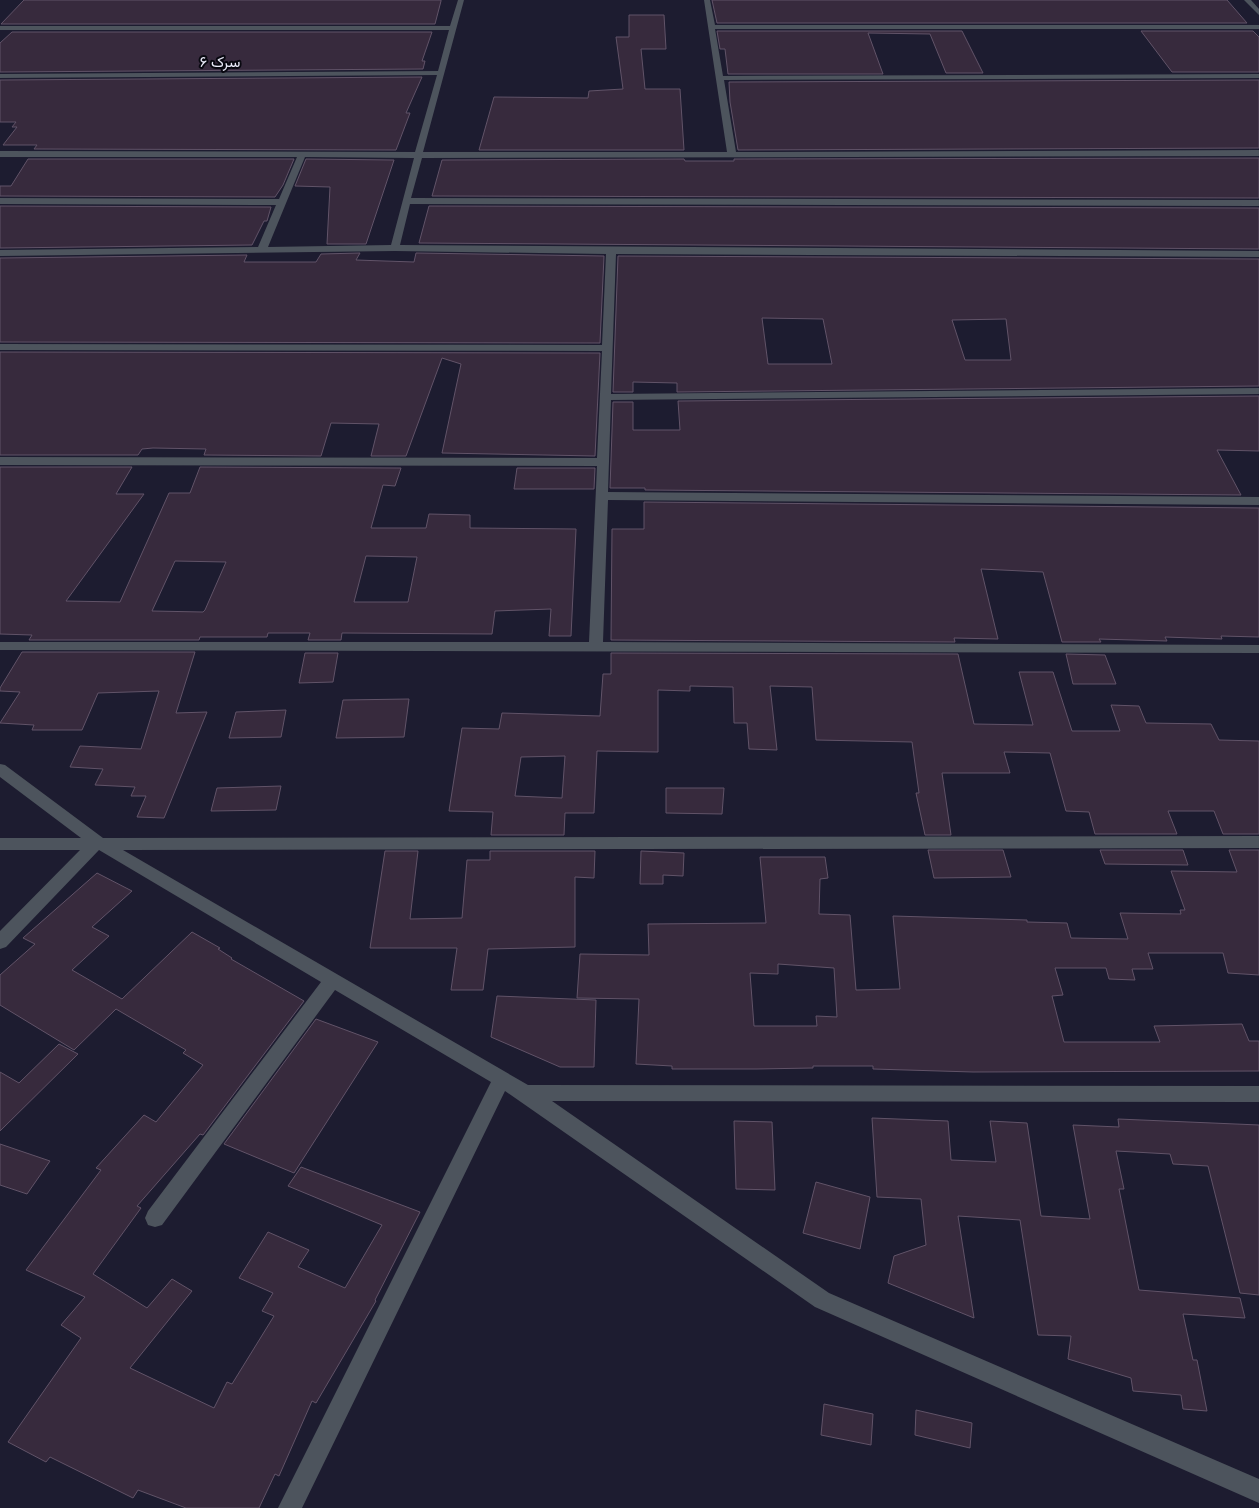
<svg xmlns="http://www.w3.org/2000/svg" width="1259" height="1508" font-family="Mulish,Vazirmatn,sans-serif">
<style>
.building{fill:#372a3d;stroke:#615368;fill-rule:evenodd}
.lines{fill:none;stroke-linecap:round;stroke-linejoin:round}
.minor{fill:#4d545d;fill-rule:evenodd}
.labels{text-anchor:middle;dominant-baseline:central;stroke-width:4;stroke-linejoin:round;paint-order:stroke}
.far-street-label{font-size:15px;fill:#eaebf9;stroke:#080810}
</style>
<rect width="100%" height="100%" fill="#1d1c30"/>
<!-- building -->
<g class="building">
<path d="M24,0H441V1L435,24H1Z"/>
<path d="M712,0H1227L1247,23H717Z"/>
<path d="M629,15H664L666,49H641L645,89H680L684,150H479L494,97L588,98L589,91L623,89L616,37H629Z"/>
<path d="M717,31H962L983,73H946L930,34L868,33L883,74H728L725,49H720Z"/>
<path d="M1141,31H1253L1259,37V72H1172Z"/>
<path d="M12,32H432L422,61H425L423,69L0,72V43Z"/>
<path d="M422,77L406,113H410L396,150L34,149L37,145H3L17,127H12L16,122H0V80Z"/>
<path d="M1259,80V148L738,150L730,102L729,82Z"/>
<path d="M1259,158V198L432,196L442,160L684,159L685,161H734V159Z"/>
<path d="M28,159H294L283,185L275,197L0,196V186H11Z"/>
<path d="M306,159L394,160L366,244H327L330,187L295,186Z"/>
<path d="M0,206L271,207L267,221H264L252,245L0,248Z"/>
<path d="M429,206L1259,208V249L419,243Z"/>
<path d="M360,253L356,260L414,262L416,253L604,256L600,343L0,342V258L247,255L244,262H316L321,254Z"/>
<path d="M618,256L1259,259V386L677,392V383L633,382V392H613ZM762,318L823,319L832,364H768ZM1006,319L1011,360H965L952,320Z"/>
<path d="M0,352L600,353L595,456L442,453L461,364L442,358L406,456H371L379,424L331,423L321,456L204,455L206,449L153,448L142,449L138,455H0Z"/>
<path d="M1259,396V451L1217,450L1241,495L645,490V488H610L613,402H633V430H680L678,401Z"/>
<path d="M0,467H132L116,494H144L66,601L120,602L169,493H190L200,467L401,468L395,486L383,485L371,528H426L429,514L470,515V528L576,529L571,636H549L551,609L495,611L492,634L345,633H342L341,640H308L310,633H268L267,637H200L199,640H29L32,635L0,634ZM366,556L417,557L408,602H354ZM175,561L226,562L205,610L203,612L152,611Z"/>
<path d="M517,468H595L594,489H514Z"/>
<path d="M644,502L1259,508V637L1221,636L1222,639L1165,637L1167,641L1099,639L1101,642H1062L1043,572L981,569L998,639L954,638L955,642L611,640L612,529H644Z"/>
<path d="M22,652H195L176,713L207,712L164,818L137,817L146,796H131L135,787L95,785L103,769L70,767L80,746L141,749L159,691L98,693L82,730H32L34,725L0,723L20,692L0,691V688Z"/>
<path d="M305,653H338L333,682L299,683Z"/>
<path d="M611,653L958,654L974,724L1033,725L1019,672H1053L1072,731H1120L1111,705L1139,706L1146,723L1211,724L1219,740L1259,741V834H1223L1214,811H1168L1177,834H1095L1089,812L1066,811L1050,753L1004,752L1010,773H942L951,835H925L916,793H919L912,742L816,740L812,687L770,686L777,750L749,749L747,723H734L733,687L690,686V691L658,690V752L597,751L594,813H565L564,835H491L493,812L449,811L462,728L499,729L502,713L600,716L603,674H611ZM565,756L562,798L515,796L521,757Z"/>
<path d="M1066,654L1105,655L1116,684H1073Z"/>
<path d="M409,699L404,737L336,738L343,700Z"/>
<path d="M286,710L281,737L229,738L236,712Z"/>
<path d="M281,786L276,810L211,811L217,788Z"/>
<path d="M666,788H724L722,814L666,813Z"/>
<path d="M928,850H1003L1011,877L934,878Z"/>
<path d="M1100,850H1183L1188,865L1105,864Z"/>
<path d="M1229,850H1259V975L1228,973L1223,953H1148L1153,969H1132L1135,980L1109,979L1106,968H1055L1063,995L1052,996L1064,1042H1160L1154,1026L1242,1024L1249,1041H1259V1071L973,1072L873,1069V1066H813V1068L757,1069H672V1066L636,1064L639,999L577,998L580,954L649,955L648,924L766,923L760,857H825L828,878L820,879L819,914L850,915L856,990L900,989L893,916L1027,920V922L1067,923L1071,938L1128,939L1120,913L1181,914L1180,910H1185L1171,871L1237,872ZM778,964L834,968L837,1017L816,1016L817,1026H754L750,973L778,974Z"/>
<path d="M385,851H418L410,919L462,918L467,860H490V851H595L594,878L575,877V947L488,949L483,990H451L457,948H370Z"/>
<path d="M641,851L684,853L683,876L663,875V884H640Z"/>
<path d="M97,873L132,891L92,927L109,936L72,970L122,999L192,932L220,948L218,949L232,958L231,959L304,1001L203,1135L200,1134L137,1206L141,1208L93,1274L147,1308L172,1279L192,1291L130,1368L214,1408L227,1382L232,1384L274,1316L262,1311L273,1293L239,1278L268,1232L309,1250L298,1267L345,1288L382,1225L288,1186L301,1167L420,1212L375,1300L376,1301L316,1403L312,1401L279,1476L275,1474L259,1508H186L138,1490L133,1498L50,1457L46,1462L8,1442L81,1338L61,1325L85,1297L26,1270L101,1170L96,1168L144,1115L156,1122L203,1065L183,1053L186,1050L116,1009L74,1050L0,1005V975L35,944L23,938Z"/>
<path d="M497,996L596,1000L594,1067H560L491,1037Z"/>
<path d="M316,1019L378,1042L294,1173L224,1144Z"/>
<path d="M59,1044L78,1054L0,1131V1072L19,1083Z"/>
<path d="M872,1118L948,1121L951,1160L996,1162L990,1121L1027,1123L1041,1216L1090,1219L1073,1125L1119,1127L1118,1119L1259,1125V1295L1240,1293L1208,1166L1173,1164L1170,1154L1116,1151L1124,1189H1119L1139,1290L1240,1298L1245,1318L1183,1314L1193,1360H1197L1207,1411L1183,1409L1181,1395L1133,1391L1131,1378L1068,1359L1071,1336L1038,1335L1020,1220L958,1216L974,1318L888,1283L894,1256L926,1245L921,1199L877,1197Z"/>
<path d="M734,1121L772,1122L775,1190L736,1189Z"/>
<path d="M0,1144L50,1161L27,1194L0,1185Z"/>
<path d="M816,1182L870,1197L860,1249L803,1233Z"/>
<path d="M824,1404L873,1414L871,1445L821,1435Z"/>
<path d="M916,1410L972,1423L970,1448L915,1435Z"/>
</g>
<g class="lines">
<!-- minor -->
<g class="minor">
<path d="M458,0H464L423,152H727L704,0H710L715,25H1259V29H715L723,76L1259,74V78L724,80L736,152L1259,150V156L422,158L411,198L1259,200V206L410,204L400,245L1259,251V257L616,254L611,394L1259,388V394L611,400L608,492L1259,497V505L608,500L603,642L1259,645V653L0,650V642H589L597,466L0,465V457L597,458L602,351L0,350V344L602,345L606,254L395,251L0,256V250L258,247L276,205L0,204V198L279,199L297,157H0V151L415,152L437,75L0,78V74L438,71L449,30H0V26H450ZM305,157L414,158L391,245L268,247Z"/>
<path d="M1244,0H1251L1259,9V15Z"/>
<path d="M0,764L5,765L103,838L1259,836V848L123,850L528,1085L1259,1086V1102L552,1101L829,1293L1259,1479V1503L815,1307L505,1091L302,1508H278L491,1082L335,990L162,1225L155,1227L148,1225L145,1218L148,1211L321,982L99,850L6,947L0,949V931L80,850H0V838H81L0,777Z"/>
</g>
</g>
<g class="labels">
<!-- far-street labels -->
<g class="far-street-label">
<text x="220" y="61">سرک ۶</text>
</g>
</g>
</svg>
